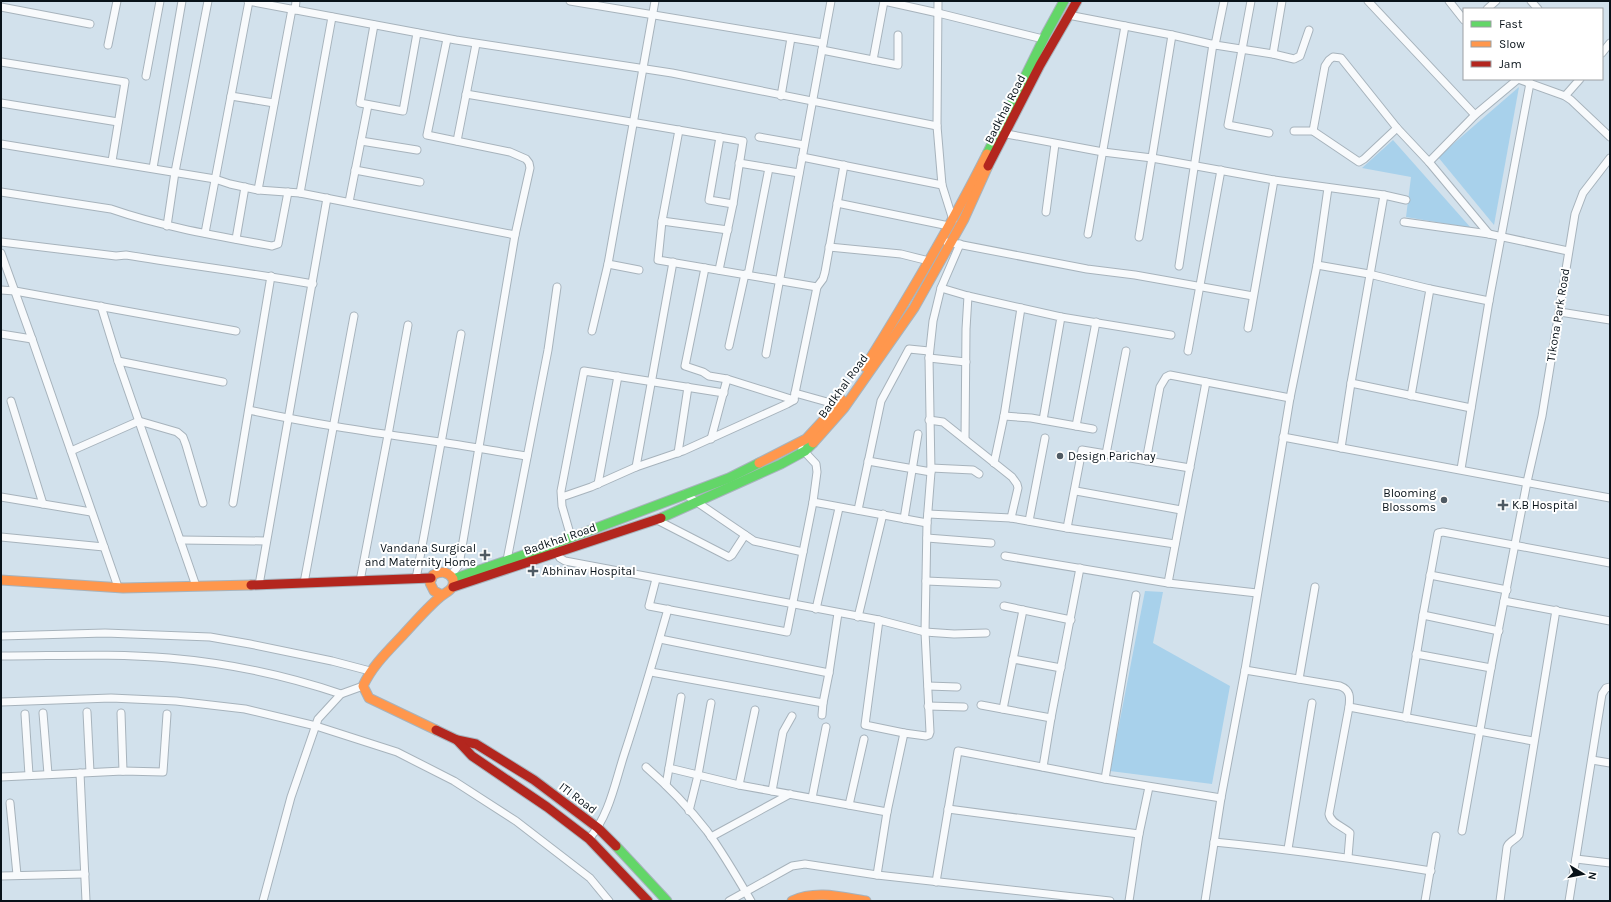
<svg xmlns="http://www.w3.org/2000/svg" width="1611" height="902" font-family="Karla,sans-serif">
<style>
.green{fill:#a8d1eb}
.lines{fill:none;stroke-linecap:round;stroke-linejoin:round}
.street-casing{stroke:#a7b3bc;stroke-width:9}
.fast-casing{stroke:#a7b3bc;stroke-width:11}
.slow-casing{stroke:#a7b3bc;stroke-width:11}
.jam-casing{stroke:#a7b3bc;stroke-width:11}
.street{stroke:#f8fafc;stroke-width:7}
.fast{stroke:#63d668;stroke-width:9}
.slow{stroke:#ff974d;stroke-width:9}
.jam{stroke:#b3261e;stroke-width:9}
.poi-dot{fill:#4f5a63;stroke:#fff;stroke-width:1.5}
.labels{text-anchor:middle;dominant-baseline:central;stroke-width:4;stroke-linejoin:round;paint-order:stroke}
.street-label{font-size:12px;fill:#081219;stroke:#fff}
.poi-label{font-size:12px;fill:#081219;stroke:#fff;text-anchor:start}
</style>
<rect width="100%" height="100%" fill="#d2e1ec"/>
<!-- green -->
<g class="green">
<path d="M1519,87L1494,225L1438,157Z"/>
<path d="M1393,140L1471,228L1406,217L1411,177L1362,168Z"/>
<path d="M1145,591L1163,592L1153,643L1230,686L1212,784L1110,771Z"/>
</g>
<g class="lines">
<!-- street casing -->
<g class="street-casing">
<g id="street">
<path d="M248,1L456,40L672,73L937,126"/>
<path d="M570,1L823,43"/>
<path d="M884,1L938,13L1043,39"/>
<path d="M938,1L937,126L942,185L953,220"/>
<path d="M1251,1L1228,125L1269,133"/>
<path d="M1368,1L1475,115"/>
<path d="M1449,1L1464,20"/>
<path d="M1531,1L1538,9"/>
<path d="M1,7L90,24"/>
<path d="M1487,9L1496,1"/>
<path d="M295,10L296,1"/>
<path d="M1068,15L1172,35L1215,45L1273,54L1294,59L1300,56L1309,30"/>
<path d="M374,25L360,103L403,111L417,33"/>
<path d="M447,39L427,135L510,152L526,159L529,163L530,168L515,235L459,565L451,575"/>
<path d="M108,45L117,1"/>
<path d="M1215,45L1224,1"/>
<path d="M822,50L898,65V35"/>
<path d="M1602,53L1610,43"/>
<path d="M1273,54L1282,1"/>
<path d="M873,60L884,1"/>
<path d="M1,62L125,82L112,161"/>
<path d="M146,76L160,1"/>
<path d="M1518,79L1565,96L1571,100L1610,137"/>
<path d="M466,94L743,141L733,204L719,270"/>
<path d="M231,96L274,103"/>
<path d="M781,96L791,38"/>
<path d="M1565,96L1580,79"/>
<path d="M1,103L118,122"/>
<path d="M679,130L662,221L658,260L817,287"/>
<path d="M1294,131H1313L1359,162L1364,159L1397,128"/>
<path d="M1313,131L1325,66L1329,60L1333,57L1341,58L1397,128L1429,162L1489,234"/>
<path d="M1001,133L1103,152L1152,158L1274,180L1384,195L1406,200"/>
<path d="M720,137L709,200L733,204"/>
<path d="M759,137L804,145"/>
<path d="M361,141L417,150"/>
<path d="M457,141L476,44"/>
<path d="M1,144L215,179L230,184L258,190L300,193L515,235"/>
<path d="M802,157L942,185"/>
<path d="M1429,162L1475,115L1518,79"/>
<path d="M739,163L799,173"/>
<path d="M153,168L182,1"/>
<path d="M355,170L420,182"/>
<path d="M258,190L292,9"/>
<path d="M1,192L111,209C163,227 218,236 272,246L278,244L288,192"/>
<path d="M300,193L332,17"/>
<path d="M349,202L368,105"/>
<path d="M837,203L949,226"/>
<path d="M1046,212L1055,144"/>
<path d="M662,221L728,230"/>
<path d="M1404,222L1489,234L1568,251"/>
<path d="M167,226L175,172L208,1"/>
<path d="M205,233L249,1"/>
<path d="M1088,234L1125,26"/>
<path d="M1139,237L1172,35"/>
<path d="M236,239L245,187"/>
<path d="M1,242L116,256L126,255C188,265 251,273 313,284"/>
<path d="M947,242L1087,269L1135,275L1253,296"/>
<path d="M960,244L941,288L968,296L1061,317L1043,420"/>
<path d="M829,247L901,254L929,261"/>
<path d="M1,253L32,339L118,587"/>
<path d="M608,264L639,270"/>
<path d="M1317,265L1369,274L1430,289L1489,301"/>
<path d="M1179,266L1213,44"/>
<path d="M705,268L685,366L703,372L709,376L727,379L794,400L795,393L838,405"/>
<path d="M748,275L769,168"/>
<path d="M1,290L15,291L236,331"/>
<path d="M101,306L118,361L196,586"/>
<path d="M1560,312L1610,320"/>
<path d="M1061,317L1171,335"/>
<path d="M1248,328L1274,180"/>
<path d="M592,331L608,264L655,1"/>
<path d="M1,334L32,339"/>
<path d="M729,346L745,274"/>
<path d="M1188,351L1221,170"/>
<path d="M766,354L831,1"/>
<path d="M929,358L966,362"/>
<path d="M118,361L223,382"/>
<path d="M1351,383L1471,408"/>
<path d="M795,393L817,287L823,279L825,272L844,165"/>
<path d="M1411,396L1430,289"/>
<path d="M11,401L43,504"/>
<path d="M249,410C312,424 376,433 440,442C469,446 498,452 527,456"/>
<path d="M1004,416L1031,418L1093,429"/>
<path d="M929,420L943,422L1012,477L1017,484L1018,488L1011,518"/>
<path d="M1076,426L1096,322"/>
<path d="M1283,437L1610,498"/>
<path d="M711,439L727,379"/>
<path d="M965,439L966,329L968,296"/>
<path d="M1341,448L1351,383L1384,195"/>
<path d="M71,451L139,421L177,432L183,437L186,445L203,503"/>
<path d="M678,453L688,387"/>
<path d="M1106,454L1126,351"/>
<path d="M868,461L931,472"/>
<path d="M1146,461L1160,387L1166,377L1170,375L1290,398"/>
<path d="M994,463L1004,416L1021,308"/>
<path d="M636,467L673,262"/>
<path d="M931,468L973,470L979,474"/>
<path d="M1461,469L1489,301L1530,83"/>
<path d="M598,484L618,376"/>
<path d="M1076,491L1181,510"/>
<path d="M685,494L754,541L803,552"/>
<path d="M1,497L91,512"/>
<path d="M562,497L591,487L636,467L683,451L787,404L794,400"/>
<path d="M813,502L927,523"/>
<path d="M233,503L271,276"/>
<path d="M858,510L881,401L909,349L929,351"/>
<path d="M928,514L1011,518L1067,528L1175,544"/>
<path d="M904,519L918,434"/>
<path d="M657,520L729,557L732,555L745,535"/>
<path d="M1029,521L1045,438"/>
<path d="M1067,528L1082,450L1190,468"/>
<path d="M1,537L104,547"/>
<path d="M571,537L562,506L561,491L584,371L724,393"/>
<path d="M927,538L991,543"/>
<path d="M180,540L266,541"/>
<path d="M555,550L560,558L565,561L879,620L925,632L954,634L986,633"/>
<path d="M1005,556L1168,583L1257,593"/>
<path d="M507,560L548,350L557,287"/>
<path d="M1430,575L1507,590"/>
<path d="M416,579L461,334"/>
<path d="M656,579L649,606L787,632L813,502L817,472L816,464L802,449"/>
<path d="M360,581L388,435L408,325"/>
<path d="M926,581L997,584"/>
<path d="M304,583L354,316"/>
<path d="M1168,583L1206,382"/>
<path d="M259,585L327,198"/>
<path d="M1504,601L1610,621"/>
<path d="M1004,606L1071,620"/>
<path d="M816,609L839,508"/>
<path d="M1423,615L1499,631"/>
<path d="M858,617L883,514"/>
<path d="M879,620L865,725L904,733"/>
<path d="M1,636L105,633L210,637L250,644L332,661L370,671"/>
<path d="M660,639L829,673"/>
<path d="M1416,654L1491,668"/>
<path d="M1,656C57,656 113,653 169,658C227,663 285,675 341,694"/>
<path d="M1013,659L1061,668"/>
<path d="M1245,670L1340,686C1351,690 1350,698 1349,707L1329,814C1331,824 1343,826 1350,833L1348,857"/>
<path d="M651,672L823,703L829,673L838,613"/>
<path d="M1299,679L1315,587"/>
<path d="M928,686L957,687"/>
<path d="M681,697L669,768L739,785L887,812"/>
<path d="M1,702L111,698L176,701L245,709L316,726L397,752L454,781L516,821L590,878L609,901"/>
<path d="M981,705L1051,718"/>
<path d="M928,706L964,707"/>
<path d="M1349,707L1533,741"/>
<path d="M1003,709L1023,610"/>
<path d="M87,712L90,772"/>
<path d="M43,713L48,774"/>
<path d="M121,713L123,771"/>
<path d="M25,714L29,775"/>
<path d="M822,715L823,703"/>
<path d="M1406,718L1423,615L1438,533L1443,532L1610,563"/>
<path d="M1592,760L1610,763"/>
<path d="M646,767C668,786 689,808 707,831C723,853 737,877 751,901"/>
<path d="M1043,767L1051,718L1080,568"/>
<path d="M80,773L86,901"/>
<path d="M1,777L123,771L163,772L167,714"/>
<path d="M1105,779L1136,595"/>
<path d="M666,785L669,768"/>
<path d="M739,785L755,710"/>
<path d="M772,791L783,732L792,716"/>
<path d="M812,798L826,727"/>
<path d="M10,803L17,875"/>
<path d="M849,805L864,739"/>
<path d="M948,809L1139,834"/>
<path d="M689,811L698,775L711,703"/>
<path d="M1462,831L1491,668L1527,482L1542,416L1575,214L1583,193L1610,158"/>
<path d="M711,837L790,794"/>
<path d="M589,839C609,816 615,783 624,755C640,707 654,658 668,609"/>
<path d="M1214,842C1287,849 1358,859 1431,871"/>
<path d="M1288,849L1312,703"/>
<path d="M1576,859L1610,863"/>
<path d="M877,875L887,812L904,733L926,736L929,735L930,732L925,632L927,523L931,472L929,358L933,321L941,288"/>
<path d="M1,876L85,874"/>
<path d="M936,882L958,751L1105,779L1221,798"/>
<path d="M263,901L291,797L318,719L341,694L363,686"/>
<path d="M729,901L792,866L805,864L877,875L1110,901"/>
<path d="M1129,901L1139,834L1149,787"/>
<path d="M1205,901L1221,798L1245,670L1290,398L1317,265L1328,188"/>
<path d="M1425,901L1436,836"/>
<path d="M1500,901L1507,847C1509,841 1516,840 1519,835L1556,610"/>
<path d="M1569,901L1602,694L1606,688L1610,687"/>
</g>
</g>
<!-- fast casing -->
<g class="fast-casing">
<g id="fast">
<path d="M987,154L1046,34L1064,1"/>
<path d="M661,518L781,464L805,451L813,443"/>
<path d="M453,579L538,550L729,478L759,463"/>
<path d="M616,846L667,901"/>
</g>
</g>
<!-- slow casing -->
<g class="slow-casing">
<g id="slow">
<path d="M865,367C908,298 950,228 987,154"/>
<path d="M813,443L844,408L914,308L964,219L988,166"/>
<path d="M759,463L806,439L842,400"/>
<path d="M1,580L123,588L251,585"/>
<path d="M436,730L369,698L363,686C372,666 388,651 403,635C415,622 427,608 440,597C447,591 455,590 453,579C448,571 441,571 433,575L430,583L434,591L442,595"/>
<path d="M792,901C816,890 841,897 866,901"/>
</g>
</g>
<!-- jam casing -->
<g class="jam-casing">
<g id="jam">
<path d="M988,166L1040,65L1077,1"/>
<path d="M251,585L431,578"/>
<path d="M453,587L661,518"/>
<path d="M436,730L457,740L476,744L534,780L598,828L616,846"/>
<path d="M457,740L472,756L547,807L589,839L648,901"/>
</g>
</g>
<!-- street -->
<use href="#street" class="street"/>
<!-- fast -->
<use href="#fast" class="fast"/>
<!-- slow -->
<use href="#slow" class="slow"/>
<!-- jam -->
<use href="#jam" class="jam"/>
</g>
<!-- markers -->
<g class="poi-dot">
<circle cx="1060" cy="456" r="4"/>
<circle cx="1444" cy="500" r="4"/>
<path d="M1501 499h4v4h4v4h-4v4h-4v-4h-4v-4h4z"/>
<path d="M483 549h4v4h4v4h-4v4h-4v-4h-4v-4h4z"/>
<path d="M531 565h4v4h4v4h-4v4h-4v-4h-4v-4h4z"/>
</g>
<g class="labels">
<!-- street labels -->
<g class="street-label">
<text transform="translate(1005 109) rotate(-63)">Badkhal Road</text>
<text transform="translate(1558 315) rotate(-81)">Tikona Park Road</text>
<text transform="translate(843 386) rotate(-54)">Badkhal Road</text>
<text transform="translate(560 539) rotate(-19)">Badkhal Road</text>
<text transform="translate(578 798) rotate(37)">ITI Road</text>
</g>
<!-- poi labels -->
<g class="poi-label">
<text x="1068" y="456">Design Parichay</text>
<text x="1436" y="493" text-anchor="end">Blooming<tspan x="1436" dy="14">Blossoms</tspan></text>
<text x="1512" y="505">K.B Hospital</text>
<text x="476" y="548" text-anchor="end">Vandana Surgical<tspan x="476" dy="14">and Maternity Home</tspan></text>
<text x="542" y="571">Abhinav Hospital</text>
</g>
</g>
<!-- border -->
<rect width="1611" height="902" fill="none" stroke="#081219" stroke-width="4"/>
<!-- legend -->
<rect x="1463" y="8" width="140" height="72" fill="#ffffff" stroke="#9ca0a3"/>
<rect x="1471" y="21" width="20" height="6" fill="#63d668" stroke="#9ca0a3"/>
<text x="1499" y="28" font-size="12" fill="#081219">Fast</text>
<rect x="1471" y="41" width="20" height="6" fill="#ff974d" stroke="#9ca0a3"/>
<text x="1499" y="48" font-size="12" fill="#081219">Slow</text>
<rect x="1471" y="61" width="20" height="6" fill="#b3261e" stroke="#9ca0a3"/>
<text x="1499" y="68" font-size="12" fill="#081219">Jam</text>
<!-- north arrow -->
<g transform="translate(1583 874) rotate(100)" stroke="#ffffff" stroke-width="3" paint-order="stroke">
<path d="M0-3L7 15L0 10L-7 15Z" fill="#081219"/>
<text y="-6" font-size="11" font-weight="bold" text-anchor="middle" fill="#081219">N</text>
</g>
</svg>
